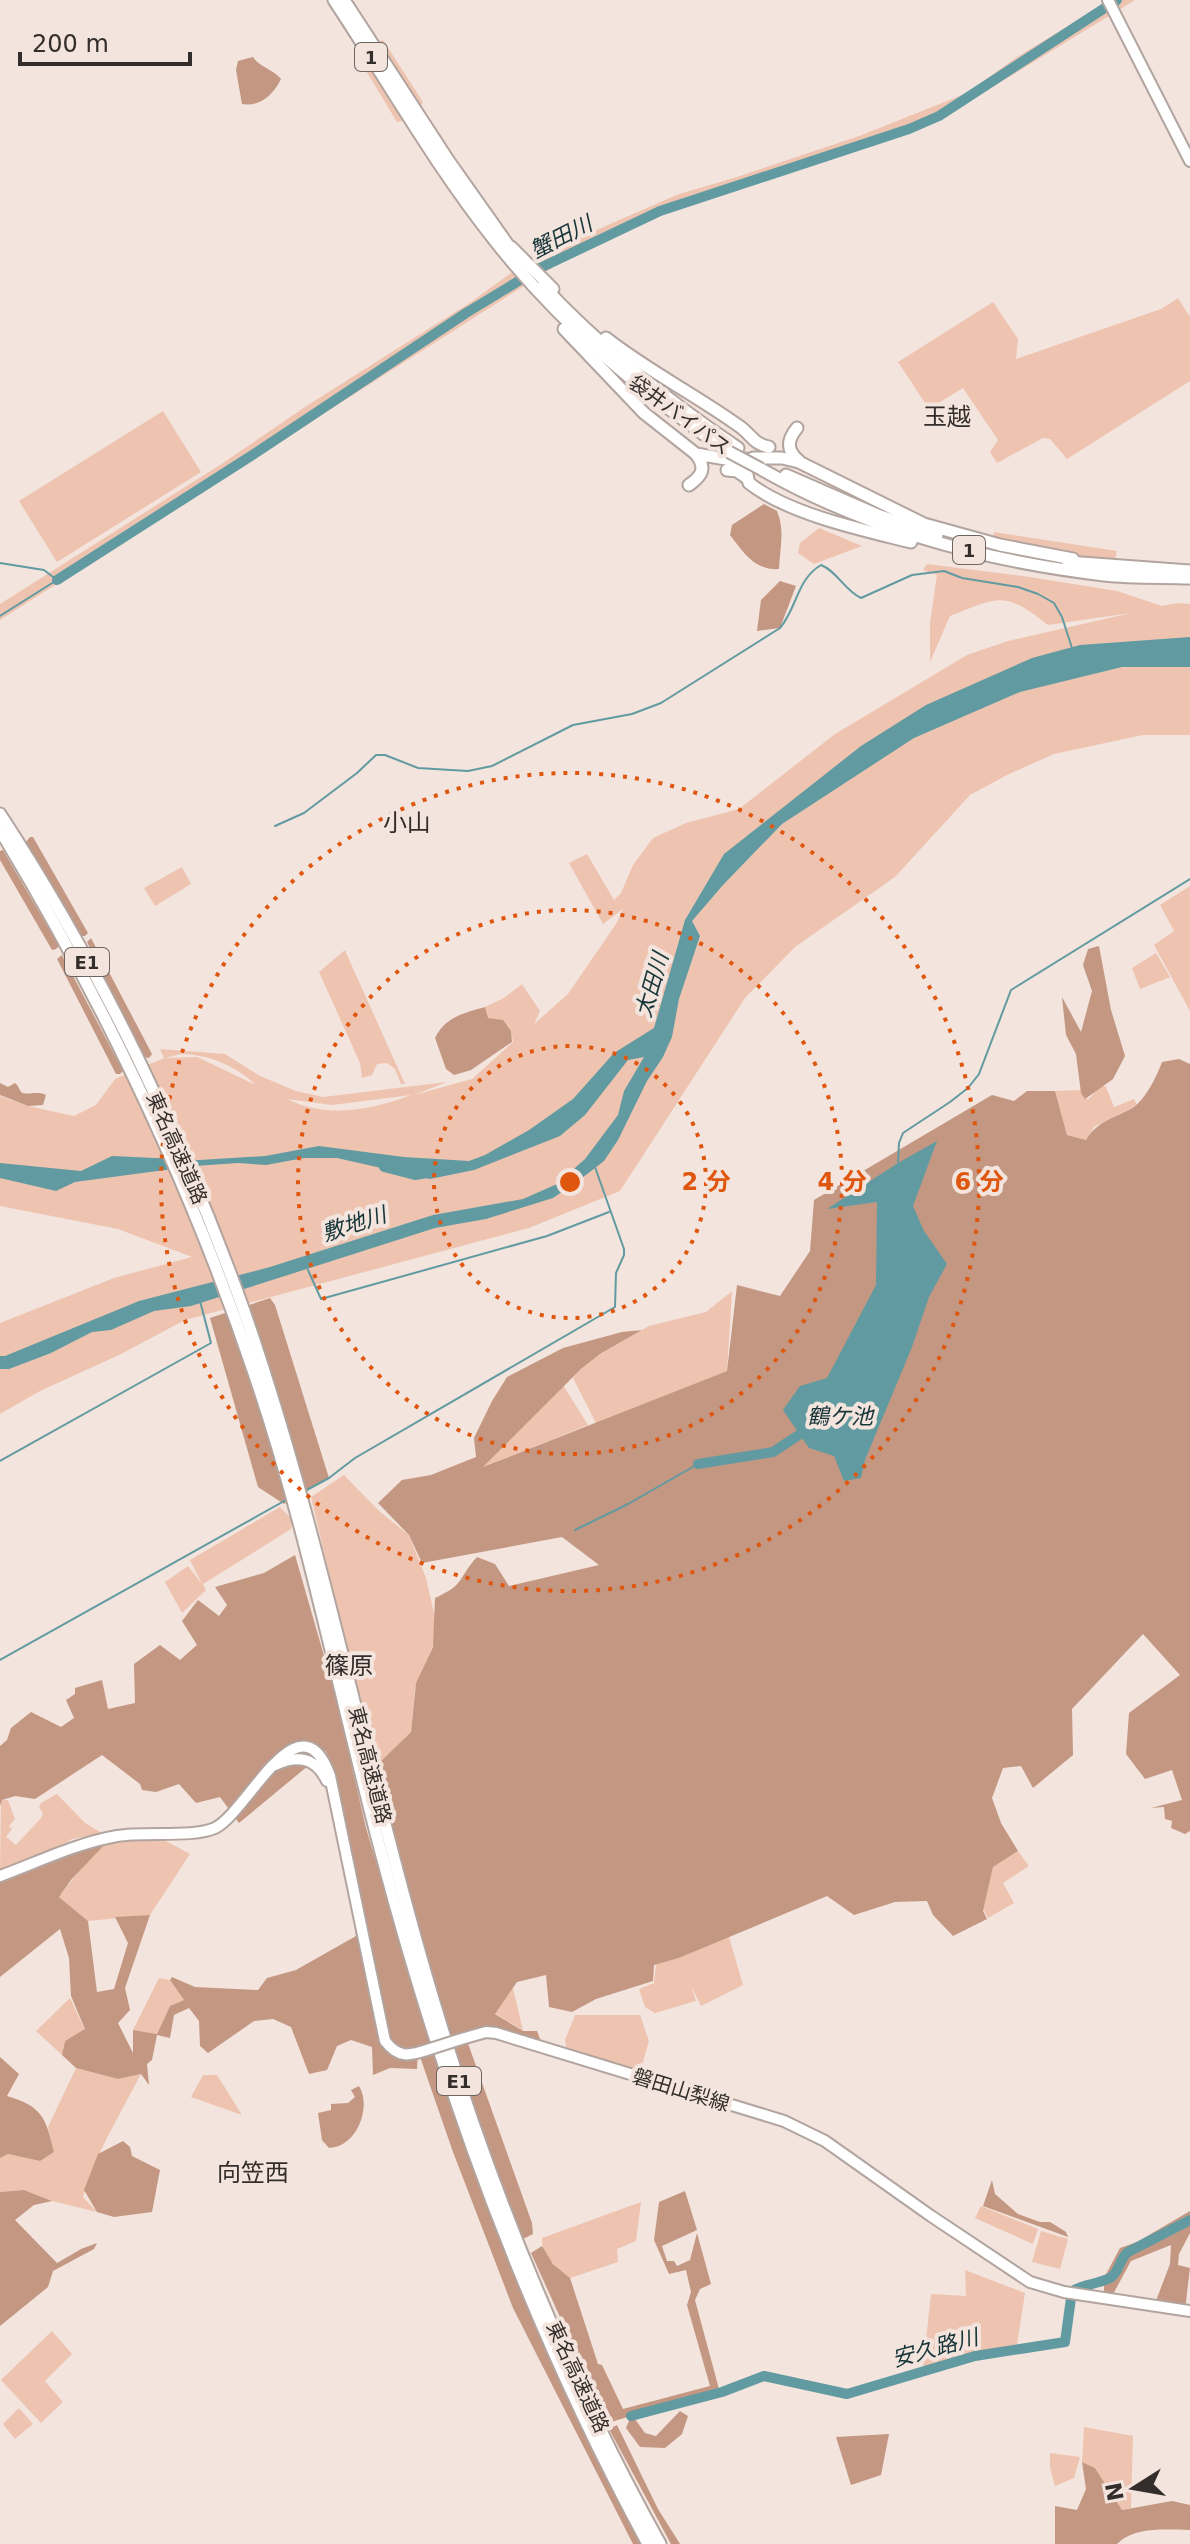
<svg xmlns="http://www.w3.org/2000/svg" width="1190" height="2544" font-family="'DejaVu Sans','Noto Sans JP',sans-serif">
<style>
.green{fill:#eec4b1;fill-rule:evenodd}
.forest{fill:#c39782}
.water{fill:#619ba1}
.lines{fill:none;stroke-linecap:round;stroke-linejoin:round}
.stream{stroke:#619ba1;stroke-width:2}
.river{stroke:#619ba1;stroke-width:10}
.major-casing{stroke:#b2a49e;stroke-width:14}
.highway-casing{stroke:#b2a49e;stroke-width:15}
.major{stroke:#fff;stroke-width:10}
.highway{stroke:#fff;stroke-width:11}
.major-bridge-casing{stroke:#b2a49e;stroke-width:14;stroke-linecap:butt}
.highway-bridge-casing{stroke:#b2a49e;stroke-width:15;stroke-linecap:butt}
.major-bridge{stroke:#fff;stroke-width:10}
.highway-bridge{stroke:#fff;stroke-width:11}
.ring{fill:none;stroke:#df570e;stroke-width:4;stroke-dasharray:4 8}
.labels{text-anchor:middle;dominant-baseline:central;stroke-width:8;stroke-linejoin:round;paint-order:stroke}
.shield{fill:#f3e4dd;stroke:#6d6560;stroke-width:2}
.shield-label{font-size:18px;font-weight:bold;fill:#332e2b}
.street-label{font-size:20px;fill:#332e2b;stroke:#f3e4dd}
.water-label{font-size:22px;font-style:italic;fill:#163538;stroke:#f3e4dd}
.quarter-label{font-size:24px;fill:#332e2b;stroke:#f3e4dd}
.centre{fill:#df570e;stroke:#f3e4dd;stroke-width:4}
.ring-label{font-size:24px;text-anchor:middle;font-weight:bold;fill:#df570e;stroke:#f3e4dd;stroke-width:8;stroke-linejoin:round;paint-order:stroke}
</style>
<rect width="100%" height="100%" fill="#f3e4dd"/>
<!-- green -->
<g class="green">
<path d="M1111,0H1135L932,124L830,159L659,214L555,266L0,620V604L223,463L308,405L471,302L532,258L679,194L734,178L862,135L967,93L1017,57Z"/>
<path d="M383,40L423,102L420,107L376,42Z"/>
<path d="M361,52L405,120L397,122L360,61Z"/>
<path d="M1178,298L1190,317V381L1067,459L1050,439L1043,438L997,463L990,452L998,440L963,388L929,409L898,362L993,302L1018,339L1016,359L1161,309Z"/>
<path d="M163,411L201,472L57,562L19,501Z"/>
<path d="M819,528L862,546L814,564L798,553L800,543Z"/>
<path d="M994,532L1117,551L1114,563L992,543Z"/>
<path d="M927,564L1023,576L1117,591L1162,606L1178,603L1190,604V735H1143L1054,754L1007,775L970,795L895,877L795,947L745,998L620,1191L529,1228L185,1320L119,1355L40,1391L0,1414V1323L114,1278L192,1257L118,1229L0,1206V1096L28,1106L74,1116L96,1105L115,1079L164,1058L160,1049L225,1054L260,1076L296,1091L323,1097L447,1082L414,1095L472,1079L513,1042L511,1031L487,1018L485,1007L504,998L522,984L540,1011L534,1024L568,994L616,924L623,909L603,924L569,863L587,854L614,900L621,893L633,865L653,838L686,823L739,809L835,734L967,655L1008,641L1131,613L1048,625C1004,590 999,597 950,616L930,662V623L937,575L923,570ZM181,1054C211,1055 234,1065 256,1085L197,1057L165,1058ZM411,1095C372,1110 327,1119 287,1099L332,1105Z"/>
<path d="M182,867L191,884L155,906L144,888Z"/>
<path d="M1190,886V1011L1154,945L1174,931L1160,905Z"/>
<path d="M345,950L347,955L405,1084H401L395,1069L387,1063L377,1064L372,1075L362,1078L360,1063L319,972Z"/>
<path d="M1156,953L1170,977L1140,989L1132,968Z"/>
<path d="M1101,1085L1106,1087L1114,1107L1134,1099L1137,1105L1094,1127L1086,1140L1067,1135L1055,1091L1081,1090L1088,1100Z"/>
<path d="M732,1291L727,1371L596,1423L573,1378L587,1362L649,1326L706,1312Z"/>
<path d="M563,1385L588,1425L481,1468Z"/>
<path d="M344,1475L379,1511L409,1535L426,1578L434,1613L436,1638L415,1688L411,1732L375,1767L311,1497Z"/>
<path d="M280,1507L293,1520L291,1529L203,1584L206,1590L182,1613L165,1582L188,1566L202,1584L190,1560Z"/>
<path d="M57,1794L85,1823L102,1833L72,1839L56,1849L0,1870L1,1800H8L15,1819L9,1826L12,1829L6,1837L16,1845L41,1818L43,1813L39,1808L41,1803Z"/>
<path d="M153,1834L190,1854L150,1915L88,1921L59,1897L90,1857L111,1839Z"/>
<path d="M1018,1851L1029,1866L1003,1883L1014,1903L988,1918L983,1909L993,1867Z"/>
<path d="M729,1937L743,1985L701,2006L691,1986L696,2001L655,2013L645,2007L639,1989L654,1983L656,1964L679,1958Z"/>
<path d="M159,1978L170,1980L184,2000L170,2006L157,2034L133,2030Z"/>
<path d="M513,1988L523,2031L495,2013Z"/>
<path d="M70,1998L85,2030L65,2041L62,2055L36,2031Z"/>
<path d="M575,2015H640L649,2041L640,2072L567,2051L565,2040Z"/>
<path d="M76,2068L118,2079L141,2074C120,2114 96,2153 83,2197L97,2212L52,2201L24,2190L0,2192V2158L8,2154L40,2161L54,2152L48,2127Z"/>
<path d="M203,2075H217L242,2115L191,2097Z"/>
<path d="M641,2202L636,2241L617,2249L618,2262L570,2278C557,2267 541,2256 542,2238Z"/>
<path d="M981,2206L1038,2229L1033,2244L975,2218Z"/>
<path d="M1041,2231L1068,2239L1060,2269L1032,2262Z"/>
<path d="M965,2270L1025,2293L1017,2345L923,2367L931,2294L966,2296Z"/>
<path d="M52,2331L72,2354L45,2381L63,2402L41,2423L1,2380Z"/>
<path d="M19,2408L33,2424L15,2439L3,2424Z"/>
<path d="M1084,2427L1133,2436L1131,2508L1122,2510L1095,2468L1082,2462Z"/>
<path d="M1050,2453L1080,2457L1074,2478L1055,2486L1050,2467Z"/>
</g>
<!-- forest -->
<g class="forest">
<path d="M253,57C259,67 273,69 281,79C273,95 260,107 242,104L236,70L238,61Z"/>
<path d="M764,504L777,511C785,530 780,548 779,569C755,571 743,552 730,535L732,525Z"/>
<path d="M780,581L796,586L780,628L757,631L761,600Z"/>
<path d="M30,837H33L88,933L85,936H81L26,842Z"/>
<path d="M3,850L59,946L56,949L52,950L0,860V851Z"/>
<path d="M91,938L152,1054L149,1058L145,1057L87,942Z"/>
<path d="M1099,946L1111,1010L1125,1056L1113,1079L1085,1099L1081,1093L1076,1054L1066,1035L1062,997L1081,1032L1092,991L1083,965L1088,949Z"/>
<path d="M62,955L123,1071L120,1074H116L57,959Z"/>
<path d="M485,1007L488,1018L503,1020L511,1031L512,1042L471,1070L454,1075L446,1069L435,1038C445,1017 464,1013 485,1007Z"/>
<path d="M1179,1059L1190,1064V1831L1185,1834L1171,1828L1172,1821L1165,1819L1164,1807L1151,1808L1182,1800L1172,1770L1145,1779L1126,1754L1129,1713L1180,1675L1143,1634L1072,1709L1073,1755L1033,1788L1021,1766L1003,1768L992,1798L1001,1823L1018,1851L993,1867L983,1911L987,1919L953,1936L933,1915L927,1901L895,1902L854,1915L827,1896L679,1958L654,1965L653,1981L596,1999L572,2012L549,2007L546,1975L517,1982L495,2014L523,2031H537L542,2044L496,2033L465,2035L532,2223L533,2234L521,2240L459,2071L375,1767L411,1732L416,1683L433,1647L435,1598C466,1584 457,1579 477,1557L495,1564L509,1586L599,1565L562,1537L422,1563L409,1535L378,1503L402,1480L431,1475L476,1457L474,1438L492,1401L507,1377L563,1348L622,1332L642,1330L600,1354L582,1368L483,1467L727,1371L737,1285L780,1296L810,1251L814,1200L992,1095L1014,1101L1027,1091H1055L1067,1135L1086,1140C1097,1121 1115,1118 1134,1107C1146,1098 1157,1076 1162,1062Z"/>
<path d="M0,1083L8,1087L15,1083C18,1085 19,1089 21,1092C26,1096 38,1090 46,1095L43,1105L28,1106L0,1095Z"/>
<path d="M270,1298L275,1305L329,1478L284,1504L258,1487L210,1318Z"/>
<path d="M295,1555L335,1694L366,1828L430,2044L512,2265L579,2423L642,2544H633L513,2308L453,2152L418,2051L417,2069L390,2068L373,2075L372,2047L351,2040L337,2046L327,2070L309,2074L291,2027L273,2019L254,2021L208,2053L200,2046L199,2021L189,2008L174,2015L170,2038L157,2035L152,2060L147,2064L149,2085L141,2074L118,2079L76,2068L62,2055L65,2041L85,2029L71,1996L69,1958L60,1929L0,1977V1883L108,1841L71,1880L59,1897L88,1921L97,1992L114,1989L128,1943L115,1917L150,1915L125,1988L130,2010L118,2023L133,2053V2030L157,2034L170,2006L184,2000L170,1980L172,1977L195,1987L258,1990L267,1978L296,1970L356,1936L326,1751L239,1823L220,1797L196,1803L179,1784L156,1792L142,1790L140,1784L102,1755L35,1799L15,1796L2,1800L0,1806V1746L7,1740L11,1728L31,1712L61,1727L74,1718L66,1700L75,1694V1688L102,1680L108,1709L135,1703L134,1664L160,1645L180,1660L197,1645L182,1621L198,1600L219,1616L227,1605L215,1587L264,1573Z"/>
<path d="M0,2057L19,2074L7,2096C42,2106 46,2118 54,2152L40,2161L8,2154L0,2158Z"/>
<path d="M359,2086C372,2107 357,2147 329,2148L322,2140L318,2113L331,2110V2104L348,2103L355,2097L351,2090Z"/>
<path d="M123,2141L130,2147L132,2156L160,2170L152,2212L114,2217L97,2212L84,2190L98,2154Z"/>
<path d="M992,2180L995,2194L1018,2214L1040,2222H1050L1066,2232L1068,2237L983,2206Z"/>
<path d="M24,2190L52,2201L34,2205L15,2220L57,2263L81,2249L97,2243L94,2249L53,2271L48,2287L0,2326V2192Z"/>
<path d="M685,2191L697,2230L662,2246L667,2261H674L677,2266L690,2260L697,2233L711,2284L700,2289L695,2300L719,2389L632,2415L645,2433L656,2436L680,2411L688,2416L682,2434L665,2448L640,2447L626,2428L631,2416L608,2423L531,2253L542,2246L553,2264L570,2278L598,2364L602,2365L623,2409L710,2386L687,2305L691,2292L686,2270L669,2274L654,2240L659,2202Z"/>
<path d="M1190,2211V2233L1179,2254L1178,2265L1190,2268L1185,2310L1154,2306L1170,2264L1171,2245L1131,2261L1112,2296L1104,2297V2278L1120,2248L1137,2242Z"/>
<path d="M617,2425L658,2509L680,2544H671L609,2429Z"/>
<path d="M889,2434L881,2475L851,2485L836,2437Z"/>
<path d="M1082,2462L1095,2468L1122,2510L1172,2501L1190,2505V2530C1166,2530 1135,2526 1117,2544H1055V2506L1077,2510L1086,2489Z"/>
</g>
<!-- water -->
<g class="water">
<path d="M1190,637V667H1122L1020,692L914,738L782,824L723,885L692,921L700,936L679,999L672,1037L663,1057L647,1081L618,1140L604,1161L578,1181L553,1198L486,1219L435,1228L191,1306L154,1311L111,1330L92,1332L51,1353L9,1369H0V1356H5L139,1301L270,1267L433,1215L523,1199L557,1184L585,1159L618,1115L624,1091L644,1057L628,1060L585,1115L560,1136L474,1170L430,1179L337,1158H304L266,1165L238,1163L195,1166L75,1182L56,1191L0,1178V1163L81,1171L112,1156L199,1160L265,1156L319,1146L404,1157L469,1161L485,1155L529,1130L573,1099L614,1053L654,1028L685,920L724,854L861,746L926,705L1032,658L1080,645Z"/>
<path d="M937,1141L913,1206L924,1231L947,1264L929,1297L912,1347L865,1460L861,1478L844,1481L834,1456L809,1448L783,1410L800,1386L827,1378L876,1285L877,1202L827,1209L898,1163Z"/>
</g>
<g class="lines">
<!-- stream -->
<g class="stream">
<path d="M0,563L44,570L57,580L0,616"/>
<path d="M275,826L304,813L357,773L376,755H385L418,768L468,771L492,766L573,725L632,714L661,703L780,628C797,608 797,579 821,565C837,571 844,590 861,598L912,575L944,571L962,578L1018,587L1038,594L1054,603L1062,617L1072,648"/>
<path d="M898,1162L899,1143L903,1133L950,1102L968,1088L979,1074L1011,990L1190,879"/>
<path d="M308,1270L321,1299L547,1236L609,1212"/>
<path d="M0,1461L211,1343L200,1301"/>
<path d="M303,1492L329,1478L355,1458L615,1307L616,1273L624,1255V1249L595,1167"/>
<path d="M575,1530L628,1504L698,1464"/>
<path d="M0,1660L286,1500"/>
</g>
<!-- river -->
<g class="river">
<path d="M57,580L254,454L466,313L540,268L660,211L909,129L939,116L1117,0"/>
<path d="M384,1167L415,1175L427,1173"/>
<path d="M698,1464L773,1452L808,1429"/>
<path d="M631,2416L722,2392L764,2376L847,2394L975,2356L1065,2342L1072,2291C1084,2284 1098,2284 1110,2278C1120,2272 1119,2259 1128,2252L1190,2220"/>
</g>
<!-- major casing -->
<g class="major-casing">
<g id="major">
<path d="M1108,0L1190,161"/>
<path d="M275,1765C298,1754 316,1758 327,1781"/>
<path d="M0,1876C38,1862 77,1843 117,1836C144,1831 193,1838 215,1828C248,1812 300,1692 330,1776L385,2041C399,2059 409,2056 430,2049"/>
<path d="M458,2040L486,2032L496,2033L784,2121L825,2141L931,2216L1030,2282L1064,2292L1190,2311"/>
</g>
</g>
<!-- highway casing -->
<g class="highway-casing">
<g id="highway">
<path d="M334,0C387,80 436,167 496,242C562,326 642,392 729,452"/>
<path d="M344,0L448,160L513,252"/>
<path d="M511,247L553,289"/>
<path d="M543,286C601,348 668,401 738,448"/>
<path d="M564,329L644,413L696,454L744,462"/>
<path d="M606,338C648,371 696,395 739,426C751,434 753,444 769,447"/>
<path d="M797,428C787,440 786,450 799,461"/>
<path d="M753,458H782L799,462L924,524L1000,545L1073,559"/>
<path d="M746,459L744,462L749,483C788,514 863,530 911,542"/>
<path d="M761,469C866,529 984,561 1104,575C1132,578 1162,577 1190,578"/>
<path d="M727,470L737,471L747,478"/>
<path d="M786,475L880,516L937,535"/>
<path d="M689,485C702,476 707,468 696,454"/>
<path d="M1068,562L1190,571"/>
<path d="M0,814C99,965 182,1138 243,1308C319,1526 361,1753 426,1975C483,2172 561,2365 660,2544"/>
<path d="M0,830C104,1002 190,1183 254,1373C308,1531 339,1695 382,1856C445,2094 530,2327 648,2544"/>
</g>
</g>
<!-- major -->
<use href="#major" class="major"/>
<!-- highway -->
<use href="#highway" class="highway"/>
<!-- major-bridge casing -->
<g class="major-bridge-casing">
<path id="major-bridge" d="M430,2049L458,2040"/>
</g>
<!-- highway-bridge casing -->
<g class="highway-bridge-casing">
<path id="highway-bridge" d="M729,452L761,469"/>
</g>
<!-- major-bridge -->
<use href="#major-bridge" class="major-bridge"/>
<!-- highway-bridge -->
<use href="#highway-bridge" class="highway-bridge"/>
</g>
<!-- distance rings -->
<g class="ring">
<circle cx="570" cy="1182" r="136"/>
<circle cx="570" cy="1182" r="272"/>
<circle cx="570" cy="1182" r="409"/>
</g>
<g class="labels">
<!-- shield labels -->
<g class="shield">
<rect x="355" y="43" width="32" height="28" rx="6"/>
<rect x="953" y="536" width="32" height="28" rx="6"/>
<rect x="65" y="948" width="44" height="28" rx="6"/>
<rect x="437" y="2067" width="44" height="28" rx="6"/>
</g>
<g class="shield-label">
<text x="371" y="57">1</text>
<text x="969" y="550">1</text>
<text x="87" y="962">E1</text>
<text x="459" y="2081">E1</text>
</g>
<!-- street labels -->
<g class="street-label">
<text transform="translate(680 415) rotate(36)">袋井バイパス</text>
<text transform="translate(177 1148) rotate(66)">東名高速道路</text>
<text transform="translate(370 1765) rotate(76)">東名高速道路</text>
<text transform="translate(681 2090) rotate(17)">磐田山梨線</text>
<text transform="translate(578 2377) rotate(65)">東名高速道路</text>
</g>
<!-- water labels -->
<g class="water-label">
<text transform="translate(561 237) rotate(-27)">蟹田川</text>
<text transform="translate(652 985) rotate(-74)">太田川</text>
<text transform="translate(354 1224) rotate(-18)">敷地川</text>
<text x="840" y="1416">鶴ケ池</text>
<text transform="translate(935 2348) rotate(-15)">安久路川</text>
</g>
<!-- quarter labels -->
<g class="quarter-label">
<text x="947" y="417">玉越</text>
<text x="407" y="823">小山</text>
<text x="349" y="1666">篠原</text>
<text x="253" y="2173">向笠西</text>
</g>
</g>
<circle cx="570" cy="1182" r="12" class="centre"/>
<g class="ring-label">
<text x="706" y="1190">2 分</text>
<text x="842" y="1190">4 分</text>
<text x="979" y="1190">6 分</text>
</g>
<!-- north arrow -->
<g transform="translate(1134 2488) rotate(259)" stroke="#f3e4dd" stroke-width="6" paint-order="stroke">
<path d="M0-6L14 30L0 20L-14 30Z" fill="#332e2b"/>
<text y="-12" font-size="22" font-weight="bold" text-anchor="middle" fill="#332e2b">N</text>
</g>
<!-- scale -->
<path d="M20 52v12h170v-12" fill="none" stroke="#332e2b" stroke-width="4"/>
<text x="32" y="52" font-size="24" fill="#332e2b" stroke="#f3e4dd" stroke-width="6" paint-order="stroke">200 m</text>
</svg>
